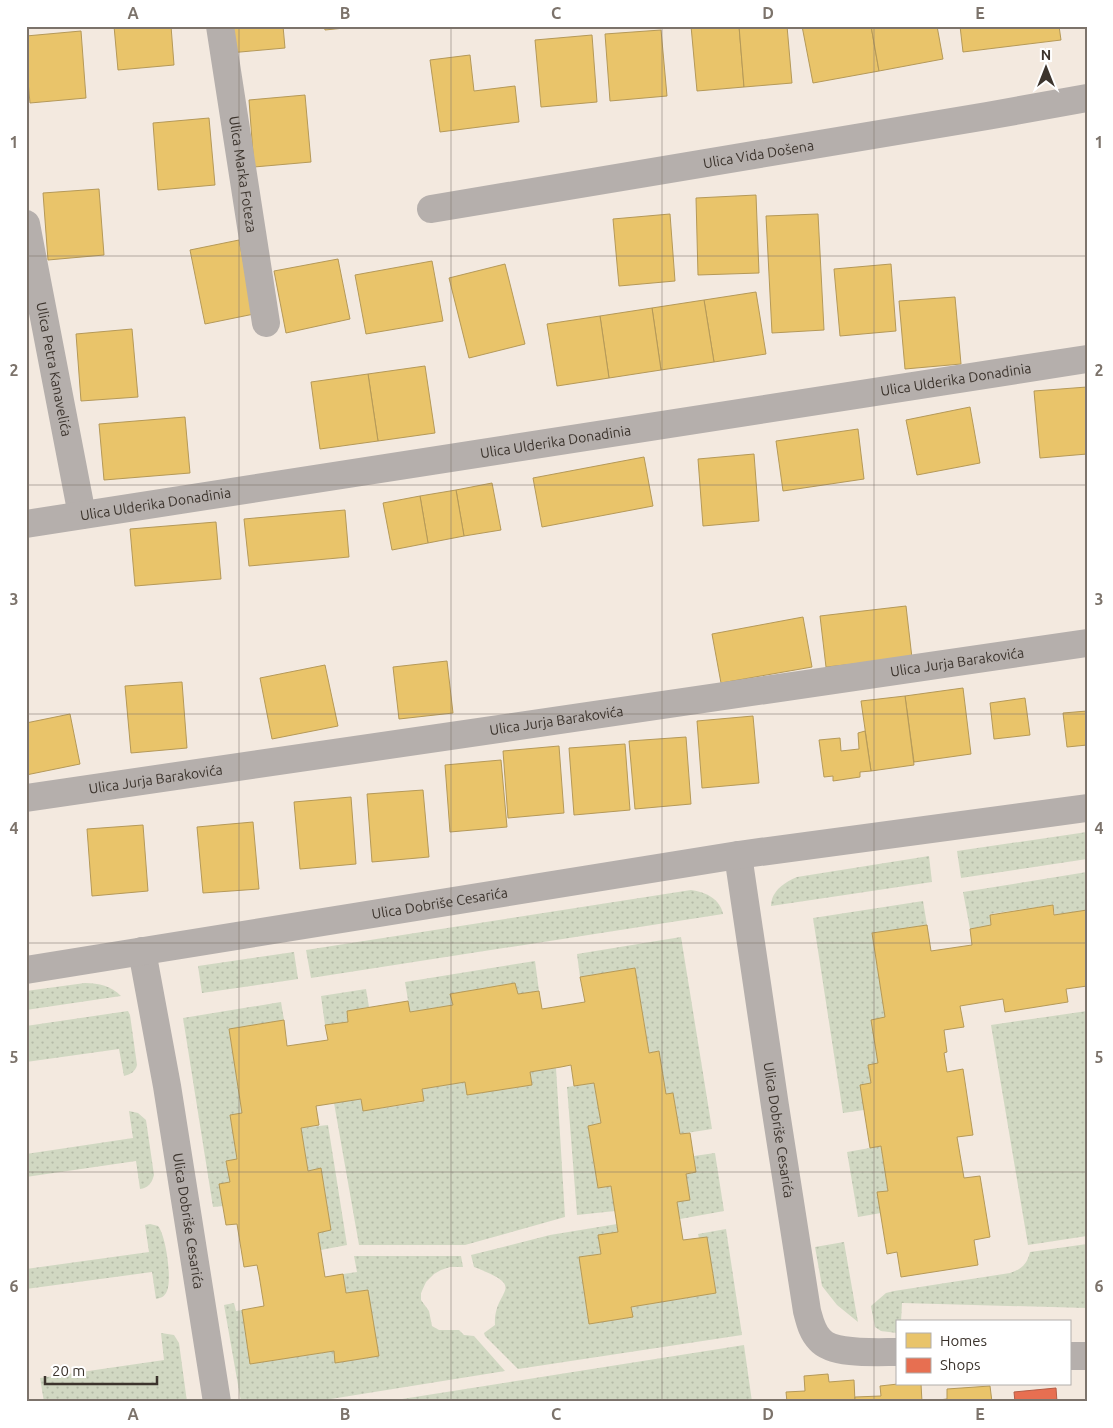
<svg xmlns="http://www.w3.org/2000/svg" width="1113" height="1428" font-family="Ubuntu,sans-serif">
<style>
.grass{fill:url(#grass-dots)}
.homes{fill:#e9c46a;stroke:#b59958}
.shops{fill:#e76f51;stroke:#b45d46}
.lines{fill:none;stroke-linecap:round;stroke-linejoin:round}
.minor{stroke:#b5afac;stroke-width:28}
.grid{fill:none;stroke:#7c736b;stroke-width:1;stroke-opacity:0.55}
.labels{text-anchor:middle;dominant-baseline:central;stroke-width:5;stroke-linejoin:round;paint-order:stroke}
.street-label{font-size:14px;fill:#3c342d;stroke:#fff}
.neatline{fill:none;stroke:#7c736b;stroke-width:2}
.grid-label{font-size:16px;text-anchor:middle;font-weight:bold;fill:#7c736b}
</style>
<defs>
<pattern id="grass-dots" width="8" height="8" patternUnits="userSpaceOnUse" patternTransform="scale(1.25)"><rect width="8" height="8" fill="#d1d8c2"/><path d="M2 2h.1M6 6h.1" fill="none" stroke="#b4baa7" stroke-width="1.8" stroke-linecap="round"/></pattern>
</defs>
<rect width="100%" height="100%" fill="#f3e9df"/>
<!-- grass -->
<g class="grass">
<path d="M1087,832V859L961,878L957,851Z"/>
<path d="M929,856L932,882L771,906C771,891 785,882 797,877Z"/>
<path d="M1087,872V910L1055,915L1053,905L990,914L991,925L970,929L963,892Z"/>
<path d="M691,890C706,892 720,899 723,914L311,978L306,950Z"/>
<path d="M923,901L927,925L872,933L885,1017L878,1063L868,1065L871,1083L864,1110L843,1113L813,918Z"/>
<path d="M681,937L712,1129L680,1134L673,1093L666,1094L659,1051L649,1053L635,968L580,977L577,954Z"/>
<path d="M294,952L298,979L202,993L198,966Z"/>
<path d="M535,961L539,991L518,994L515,983L451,994L453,1005L410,1012L405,982Z"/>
<path d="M85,983C99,983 111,986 121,996L26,1010V991Z"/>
<path d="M366,989L369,1007L347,1011L348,1022L325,1025L321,996Z"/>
<path d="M281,1002L284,1020L229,1029L242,1113L230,1115L237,1159L227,1161L230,1182L223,1206L213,1207L183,1018Z"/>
<path d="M128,1011L130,1015L137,1065C135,1072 131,1074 124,1076L119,1049L26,1062V1026Z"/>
<path d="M1087,1011V1236L1028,1245L991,1025Z"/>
<path d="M556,1068L565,1217L465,1245H359L334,1103L361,1099L363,1111L424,1102L422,1089L465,1082L467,1095L532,1085L530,1072Z"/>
<path d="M594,1083L601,1123L588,1126L598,1188L611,1186L615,1211L577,1215L567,1087Z"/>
<path d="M129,1111L138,1113L146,1120L154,1175C152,1183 148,1188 140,1189L136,1161L26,1177V1154L133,1138Z"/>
<path d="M328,1125L347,1245L321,1250L318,1233L331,1230L321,1168L308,1171L301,1128Z"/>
<path d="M881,1146L888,1191L877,1192L881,1213L858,1217L847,1152Z"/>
<path d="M715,1153L724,1211L680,1219L677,1202L690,1200L686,1174L696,1172L694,1156Z"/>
<path d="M150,1224L158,1226C166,1235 173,1283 166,1293C164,1297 160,1298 156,1299L152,1272L26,1289V1269L149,1252L145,1225Z"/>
<path d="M617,1224L618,1232L598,1235L601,1254L579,1257L589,1324L632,1317L631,1307L716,1293L707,1237L699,1238L698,1234L726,1229L742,1335L518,1369L485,1336L484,1333L495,1325C493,1288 531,1289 474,1267L471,1255L550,1235Z"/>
<path d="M844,1242L856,1311L858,1322L837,1305L822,1286L815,1247Z"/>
<path d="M1087,1244V1308L902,1303L901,1322H897V1333L881,1331L875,1327L871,1306L886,1293L894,1291L1010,1273C1022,1269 1027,1264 1030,1252Z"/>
<path d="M354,1256H461L463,1267H450L441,1270L434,1274L426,1282L421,1293V1300L429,1311L432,1326L439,1330H459L464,1335L474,1336L505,1371L312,1402H241L224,1305L234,1303L236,1311L242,1310L251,1364L334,1351L336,1363L378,1356L368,1290L346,1293L343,1274L357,1272Z"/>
<path d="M161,1333L174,1335L179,1343L187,1402H44L40,1378L164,1360Z"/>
<path d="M744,1345L752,1402H383Z"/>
</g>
<!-- homes -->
<g class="homes">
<path d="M114,26H171L174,65L118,70Z"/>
<path d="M226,26H283L285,48L229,53Z"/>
<path d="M324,26H364L325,30Z"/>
<path d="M691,26H739L744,87L697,91Z"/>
<path d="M739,26H787L792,83L744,87Z"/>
<path d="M802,26H871L879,71L813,83Z"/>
<path d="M871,26H937L943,59L879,71Z"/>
<path d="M960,26H1059L1061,40L963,52Z"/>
<path d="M661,30L667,96L610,101L605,34Z"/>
<path d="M81,31L86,98L30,103L26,59V36Z"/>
<path d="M592,35L597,102L541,107L535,40Z"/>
<path d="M470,55L474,91L515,86L519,122L440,132L430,60Z"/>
<path d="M305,95L311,162L254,167L249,100Z"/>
<path d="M209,118L215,185L158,190L153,123Z"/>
<path d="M99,189L104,255L48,260L43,193Z"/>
<path d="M756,195L759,273L698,275L696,198Z"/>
<path d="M670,214L675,281L619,286L613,219Z"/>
<path d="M818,214L824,330L772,333L766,216Z"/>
<path d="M239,240L254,314L205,324L190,250Z"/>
<path d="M338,259L350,319L286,333L274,271Z"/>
<path d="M432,261L443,321L366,334L355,275Z"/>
<path d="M505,264L525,344L469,358L449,278Z"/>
<path d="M891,264L896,331L840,336L834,269Z"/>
<path d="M756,292L766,354L714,362L704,300Z"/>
<path d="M955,297L961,364L905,369L899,301Z"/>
<path d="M704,300L714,362L661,370L652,308Z"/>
<path d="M652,308L661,370L609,378L600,316Z"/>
<path d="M600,316L609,378L557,386L547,324Z"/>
<path d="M132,329L138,397L81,401L76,334Z"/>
<path d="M425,366L435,433L378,441L368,374Z"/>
<path d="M368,374L378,441L320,449L311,382Z"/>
<path d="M1087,387V454L1040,458L1034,391Z"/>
<path d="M970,407L980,463L917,475L906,420Z"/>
<path d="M185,417L190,473L104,480L99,424Z"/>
<path d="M858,429L864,479L783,491L776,441Z"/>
<path d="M754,454L759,521L703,526L698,459Z"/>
<path d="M644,457L653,506L542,527L533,478Z"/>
<path d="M492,483L501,530L464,536L456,490Z"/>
<path d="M456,490L464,536L428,543L420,496Z"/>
<path d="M420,496L428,543L392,550L383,503Z"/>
<path d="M345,510L349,557L249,566L244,519Z"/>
<path d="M216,522L221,579L135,586L130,529Z"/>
<path d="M906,606L912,658L826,667L820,616Z"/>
<path d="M803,617L812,667L721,683L712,634Z"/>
<path d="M447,661L453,713L399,719L393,667Z"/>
<path d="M325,665L338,726L272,739L260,678Z"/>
<path d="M182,682L187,748L131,753L125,686Z"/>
<path d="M963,688L971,754L914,762L905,696Z"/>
<path d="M905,696L914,765L871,771L861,701Z"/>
<path d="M1025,698L1030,735L994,739L990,703Z"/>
<path d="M1087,711V745L1067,747L1063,713Z"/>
<path d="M70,714L80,764L26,775V723Z"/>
<path d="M753,716L759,783L702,788L697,721Z"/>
<path d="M865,731L871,771L860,772V777L833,781V776L824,777L819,740L840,738L841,751L859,749L858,733Z"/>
<path d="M686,737L691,804L635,809L629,741Z"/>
<path d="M625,744L630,810L574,815L569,748Z"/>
<path d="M559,746L564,813L508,818L503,751Z"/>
<path d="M501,760L507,827L450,832L445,765Z"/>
<path d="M423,790L429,857L372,862L367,794Z"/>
<path d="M351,797L356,864L300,869L294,802Z"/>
<path d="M253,822L259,889L203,893L197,827Z"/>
<path d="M143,825L148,891L92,896L87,829Z"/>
<path d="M1053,905L1054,915L1087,910V986L1066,989L1068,1002L1005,1012L1003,999L960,1006L964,1027L944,1030L947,1052L944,1053L947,1072L963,1069L973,1135L957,1137L964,1178L980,1176L990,1237L974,1240L978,1265L901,1277L897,1252L887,1254L877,1192L888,1191L881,1146L870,1148L860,1085L871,1083L868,1065L878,1063L871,1020L885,1017L872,933L927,925L931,951L972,945L970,929L991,925L990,915Z"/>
<path d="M635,968L649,1053L659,1051L666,1094L673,1093L680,1134L690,1133L696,1172L686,1174L690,1200L677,1202L683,1240L707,1237L716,1293L631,1307L633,1317L589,1324L579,1257L601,1254L598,1235L618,1232L611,1186L598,1188L588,1126L601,1123L594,1083L574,1086L571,1065L561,1067L530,1072L532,1085L467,1095L465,1082L422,1089L424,1101L363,1111L361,1099L316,1106L319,1125L301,1128L308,1171L321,1168L331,1230L318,1233L325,1277L343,1274L346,1293L368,1290L379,1356L335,1363L334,1351L250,1364L242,1310L264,1306L259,1275L257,1265L244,1267L237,1224L226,1225L219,1184L230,1182L226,1161L237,1159L230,1115L242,1113L229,1029L284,1020L287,1046L328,1040L325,1025L348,1022L347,1011L408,1001L410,1012L453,1005L450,994L515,983L518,994L539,991L542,1009L585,1002L580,977Z"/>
<path d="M828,1374L829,1382L854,1380L855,1402H787L786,1392L805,1391L804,1376Z"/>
<path d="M898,1384H921L922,1402H855V1397L881,1396L880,1386Z"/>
<path d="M990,1386L992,1402H922L947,1399V1389Z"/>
</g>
<!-- shops -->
<path class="shops" d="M1056,1388L1057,1402H1015L1014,1392Z"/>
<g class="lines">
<!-- minor -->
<g class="minor">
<path id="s1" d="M220,26L266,323"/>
<path id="s2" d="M431,209L987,116L1087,98"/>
<path id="s3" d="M26,224L82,515"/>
<path id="s4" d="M26,524L1087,359"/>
<path id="s5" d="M26,798L1087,643"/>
<path id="s6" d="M738,855L775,1106L807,1311C810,1322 812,1332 820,1340C833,1355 878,1352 897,1352"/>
<path id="s7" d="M142,951L167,1086L217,1402"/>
<path id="s8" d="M26,970L738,855L1087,808"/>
<path d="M1069,1356H1087"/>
</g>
</g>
<!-- grid -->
<path class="grid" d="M239,26V1402M451,26V1402M662,26V1402M874,26V1402M26,256H1087M26,485H1087M26,714H1087M26,943H1087M26,1172H1087"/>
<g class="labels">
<!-- street labels -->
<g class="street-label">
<text stroke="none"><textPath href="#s2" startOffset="332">Ulica Vida Došena</textPath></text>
<text stroke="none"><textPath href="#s1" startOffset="150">Ulica Marka Foteza</textPath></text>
<text stroke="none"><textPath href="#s3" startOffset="148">Ulica Petra Kanavelića</textPath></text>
<text stroke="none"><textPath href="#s4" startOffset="941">Ulica Ulderika Donadinia</textPath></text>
<text stroke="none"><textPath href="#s4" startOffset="536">Ulica Ulderika Donadinia</textPath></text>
<text stroke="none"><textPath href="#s4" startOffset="131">Ulica Ulderika Donadinia</textPath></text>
<text stroke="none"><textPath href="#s5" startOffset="941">Ulica Jurja Barakovića</textPath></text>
<text stroke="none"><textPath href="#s5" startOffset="536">Ulica Jurja Barakovića</textPath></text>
<text stroke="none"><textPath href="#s5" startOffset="131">Ulica Jurja Barakovića</textPath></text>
<text stroke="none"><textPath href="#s8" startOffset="419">Ulica Dobriše Cesarića</textPath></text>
<text stroke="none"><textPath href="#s6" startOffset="278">Ulica Dobriše Cesarića</textPath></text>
<text stroke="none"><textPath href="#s7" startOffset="274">Ulica Dobriše Cesarića</textPath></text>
</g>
</g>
<!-- border -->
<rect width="1113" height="1428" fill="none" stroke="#ffffff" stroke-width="55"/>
<!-- legend -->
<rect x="896" y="1320" width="175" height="65" fill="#ffffff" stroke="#b1aeab"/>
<rect x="906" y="1333" width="25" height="15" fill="#e9c46a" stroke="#b1aeab"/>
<text x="940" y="1346" font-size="15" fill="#3c342d">Homes</text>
<rect x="906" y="1358" width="25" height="15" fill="#e76f51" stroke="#b1aeab"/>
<text x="940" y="1370" font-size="15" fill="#3c342d">Shops</text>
<!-- north arrow -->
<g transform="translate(1046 68)" stroke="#ffffff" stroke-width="4" paint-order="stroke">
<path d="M0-4L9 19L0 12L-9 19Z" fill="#3c342d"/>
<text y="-8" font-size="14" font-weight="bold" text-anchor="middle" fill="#3c342d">N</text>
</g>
<!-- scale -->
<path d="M45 1376v8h112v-8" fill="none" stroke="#3c342d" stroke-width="2.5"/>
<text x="52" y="1376" font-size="15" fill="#3c342d" stroke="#ffffff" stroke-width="4" paint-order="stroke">20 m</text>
<rect x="28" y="28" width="1058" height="1372" class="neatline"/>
<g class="grid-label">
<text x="133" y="19">A</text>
<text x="345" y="19">B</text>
<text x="556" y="19">C</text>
<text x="768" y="19">D</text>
<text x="980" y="19">E</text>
<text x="14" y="148">1</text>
<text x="1099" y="148">1</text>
<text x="14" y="376">2</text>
<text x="1099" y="376">2</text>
<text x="14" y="605">3</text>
<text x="1099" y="605">3</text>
<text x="14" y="834">4</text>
<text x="1099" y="834">4</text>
<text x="14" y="1063">5</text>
<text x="1099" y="1063">5</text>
<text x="14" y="1292">6</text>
<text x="1099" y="1292">6</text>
<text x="133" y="1420">A</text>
<text x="345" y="1420">B</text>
<text x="556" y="1420">C</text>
<text x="768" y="1420">D</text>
<text x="980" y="1420">E</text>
</g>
</svg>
